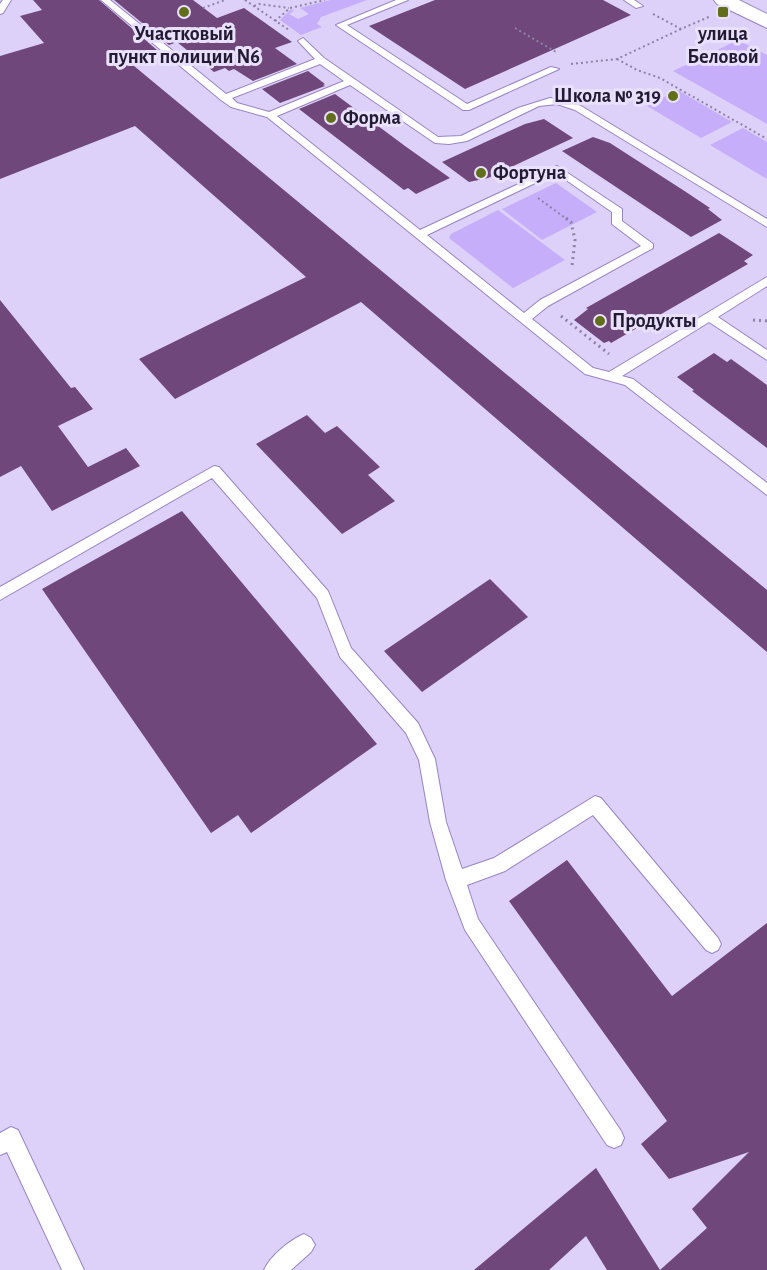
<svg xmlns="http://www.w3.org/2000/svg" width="767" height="1270" font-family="'Alegreya Sans',sans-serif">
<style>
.green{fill:#c6aefa}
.building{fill:#6f477a}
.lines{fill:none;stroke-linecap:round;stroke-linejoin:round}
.service-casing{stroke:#9884c2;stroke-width:2}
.tertiary-casing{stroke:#9884c2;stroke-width:2}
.path-far1{stroke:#8d83a4;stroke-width:2;stroke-dasharray:2 3;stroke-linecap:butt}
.path{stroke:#8d83a4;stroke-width:3;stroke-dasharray:2 4;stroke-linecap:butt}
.service{fill:#fff;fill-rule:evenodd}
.tertiary{fill:#fff;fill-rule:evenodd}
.poi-dot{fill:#616f1a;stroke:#e9e1fc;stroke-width:2}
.labels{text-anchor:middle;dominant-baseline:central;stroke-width:6;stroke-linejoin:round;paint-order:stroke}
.far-poi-label{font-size:20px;font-weight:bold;fill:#231b33;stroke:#e9e1fc;text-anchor:start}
</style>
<rect width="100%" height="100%" fill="#ddd1f9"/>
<!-- green -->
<g class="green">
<path d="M330,0H367L321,17L317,24L322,27L301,35L280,20L291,9L294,11L289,14L298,19L309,14L300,8Z"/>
<path d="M738,40L767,55V124L673,71Z"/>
<path d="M678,90L732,122L701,138L647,106Z"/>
<path d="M743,128L767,142V179L710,145Z"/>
<path d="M556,183L597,212L542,240L502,209Z"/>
<path d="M498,210L565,260L513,288L449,238L451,234Z"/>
</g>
<!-- building -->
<g class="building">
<path d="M33,0H99L157,50L128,61L767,590V652L361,302L175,399L139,359L306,277L135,126L0,179V56L44,43L20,16L42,10Z"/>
<path d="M114,0H193L217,18L244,8L292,42L275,48L297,64L253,81L234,69L229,71L225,68L214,72L177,42L169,45Z"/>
<path d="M435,0H603L631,15L465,89L369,26Z"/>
<path d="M308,71L325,84L323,85L325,86L280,103L262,89Z"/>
<path d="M335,94L405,146L450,178L416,194L408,188L404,190L299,109Z"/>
<path d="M544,119L573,138L488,178L469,182L442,162L525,124Z"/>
<path d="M593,137L610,143L686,192L710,208L708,209L722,220L691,237L562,151Z"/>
<path d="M719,233L753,255L744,261L748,264L611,343L609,341L604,343L574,320L588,309L586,308Z"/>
<path d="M0,300L71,388L75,387L93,409L58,426L88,467L126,448L140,466L52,511L21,466L0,477Z"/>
<path d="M714,353L727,362L731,359L767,385V448L692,391L694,390L677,377Z"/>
<path d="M307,415L325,433L337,426L380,467L368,475L395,501L342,534L256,444Z"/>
<path d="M182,511L377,744L251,833L238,815L211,833L42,589Z"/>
<path d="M490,579L528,617L422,692L384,651Z"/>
<path d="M567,860L672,996L767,923V1270H607L586,1236L549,1270H474L596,1168L660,1270L707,1228L692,1209L749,1152L669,1179L641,1144L667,1121L509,901Z"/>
</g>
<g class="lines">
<!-- service casing -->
<g class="service-casing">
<g id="service">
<path d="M3,0H11L3,13L0,14V4Z"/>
<path d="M101,0H110L226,94L315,59L298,41L303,38L324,58L438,137L461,136L518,108L550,98L564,100L581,106L767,219V227L575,110L557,104L539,106L467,141L449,144L435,143L350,85L277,116L420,230L557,166L622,209V221L653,244V248L548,306L532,319L593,368L609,372L767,277V286L718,317L767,350V360L709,322L622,376L633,379L767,483V495L625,385L585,374L267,117L231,107L221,100ZM320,64L344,81L269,112L237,103L232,98ZM556,173L612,212V224L641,246L540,300L524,313L427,235Z"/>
<path d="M396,0H408L347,25L467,104L551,67L559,69L469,110H463L336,25Z"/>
<path d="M624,0H634L643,6L636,8Z"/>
<path d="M214,466L219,467L328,591L351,648L418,723L435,759L446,822L462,869L494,858L595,796L601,798L718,938L721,944L718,950L712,953L706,950L593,815L505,871L467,885L478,919L621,1131L624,1138L621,1145L614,1148L607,1145L465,930L446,880L430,822L419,760L406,733L340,657L317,598L212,478L0,600V587Z"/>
<path d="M11,1127L18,1130L84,1270H62L7,1152L0,1155V1133Z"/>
<path d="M304,1234L311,1238L315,1245L311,1252L291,1270H264C270,1256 290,1240 304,1234Z"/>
</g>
</g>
<!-- tertiary casing -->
<g class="tertiary-casing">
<path id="tertiary" d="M714,0H739L767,14V28L717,4Z"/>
</g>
<!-- path-far1 -->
<g class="path-far1">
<path d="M245,0L289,30"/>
<path d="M254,6L259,4L289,8"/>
<path d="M203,8L225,0"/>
<path d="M653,14L681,29L711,16"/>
<path d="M275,21L290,8L325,0"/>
<path d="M515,28L556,52"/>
<path d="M617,59L637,70L660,78L767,139"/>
<path d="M571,64L617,59L681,29"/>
<path d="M538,198L568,220"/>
</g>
<!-- path -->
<g class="path">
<path d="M566,218L571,222L575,240L572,266"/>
<path d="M561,316L609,354"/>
<path d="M753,320L767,321"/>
</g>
<!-- service -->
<use href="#service" class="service"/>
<!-- tertiary -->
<use href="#tertiary" class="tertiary"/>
</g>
<!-- markers -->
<g class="poi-dot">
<circle cx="184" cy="12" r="6"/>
<rect x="717" y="6" width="12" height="12" rx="3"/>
<circle cx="673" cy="96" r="6"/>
<circle cx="331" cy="118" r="6"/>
<circle cx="481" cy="173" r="6"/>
<circle cx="600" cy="321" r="6"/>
</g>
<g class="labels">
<!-- far-poi labels -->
<g class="far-poi-label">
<text x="184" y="34" text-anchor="middle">Участковый<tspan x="184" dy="23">пункт полиции N6</tspan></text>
<text x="723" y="34" text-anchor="middle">улица<tspan x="723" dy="23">Беловой</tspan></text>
<text x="661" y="96" text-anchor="end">Школа № 319</text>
<text x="343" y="118">Форма</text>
<text x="493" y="173">Фортуна</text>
<text x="612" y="321">Продукты</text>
</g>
</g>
</svg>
